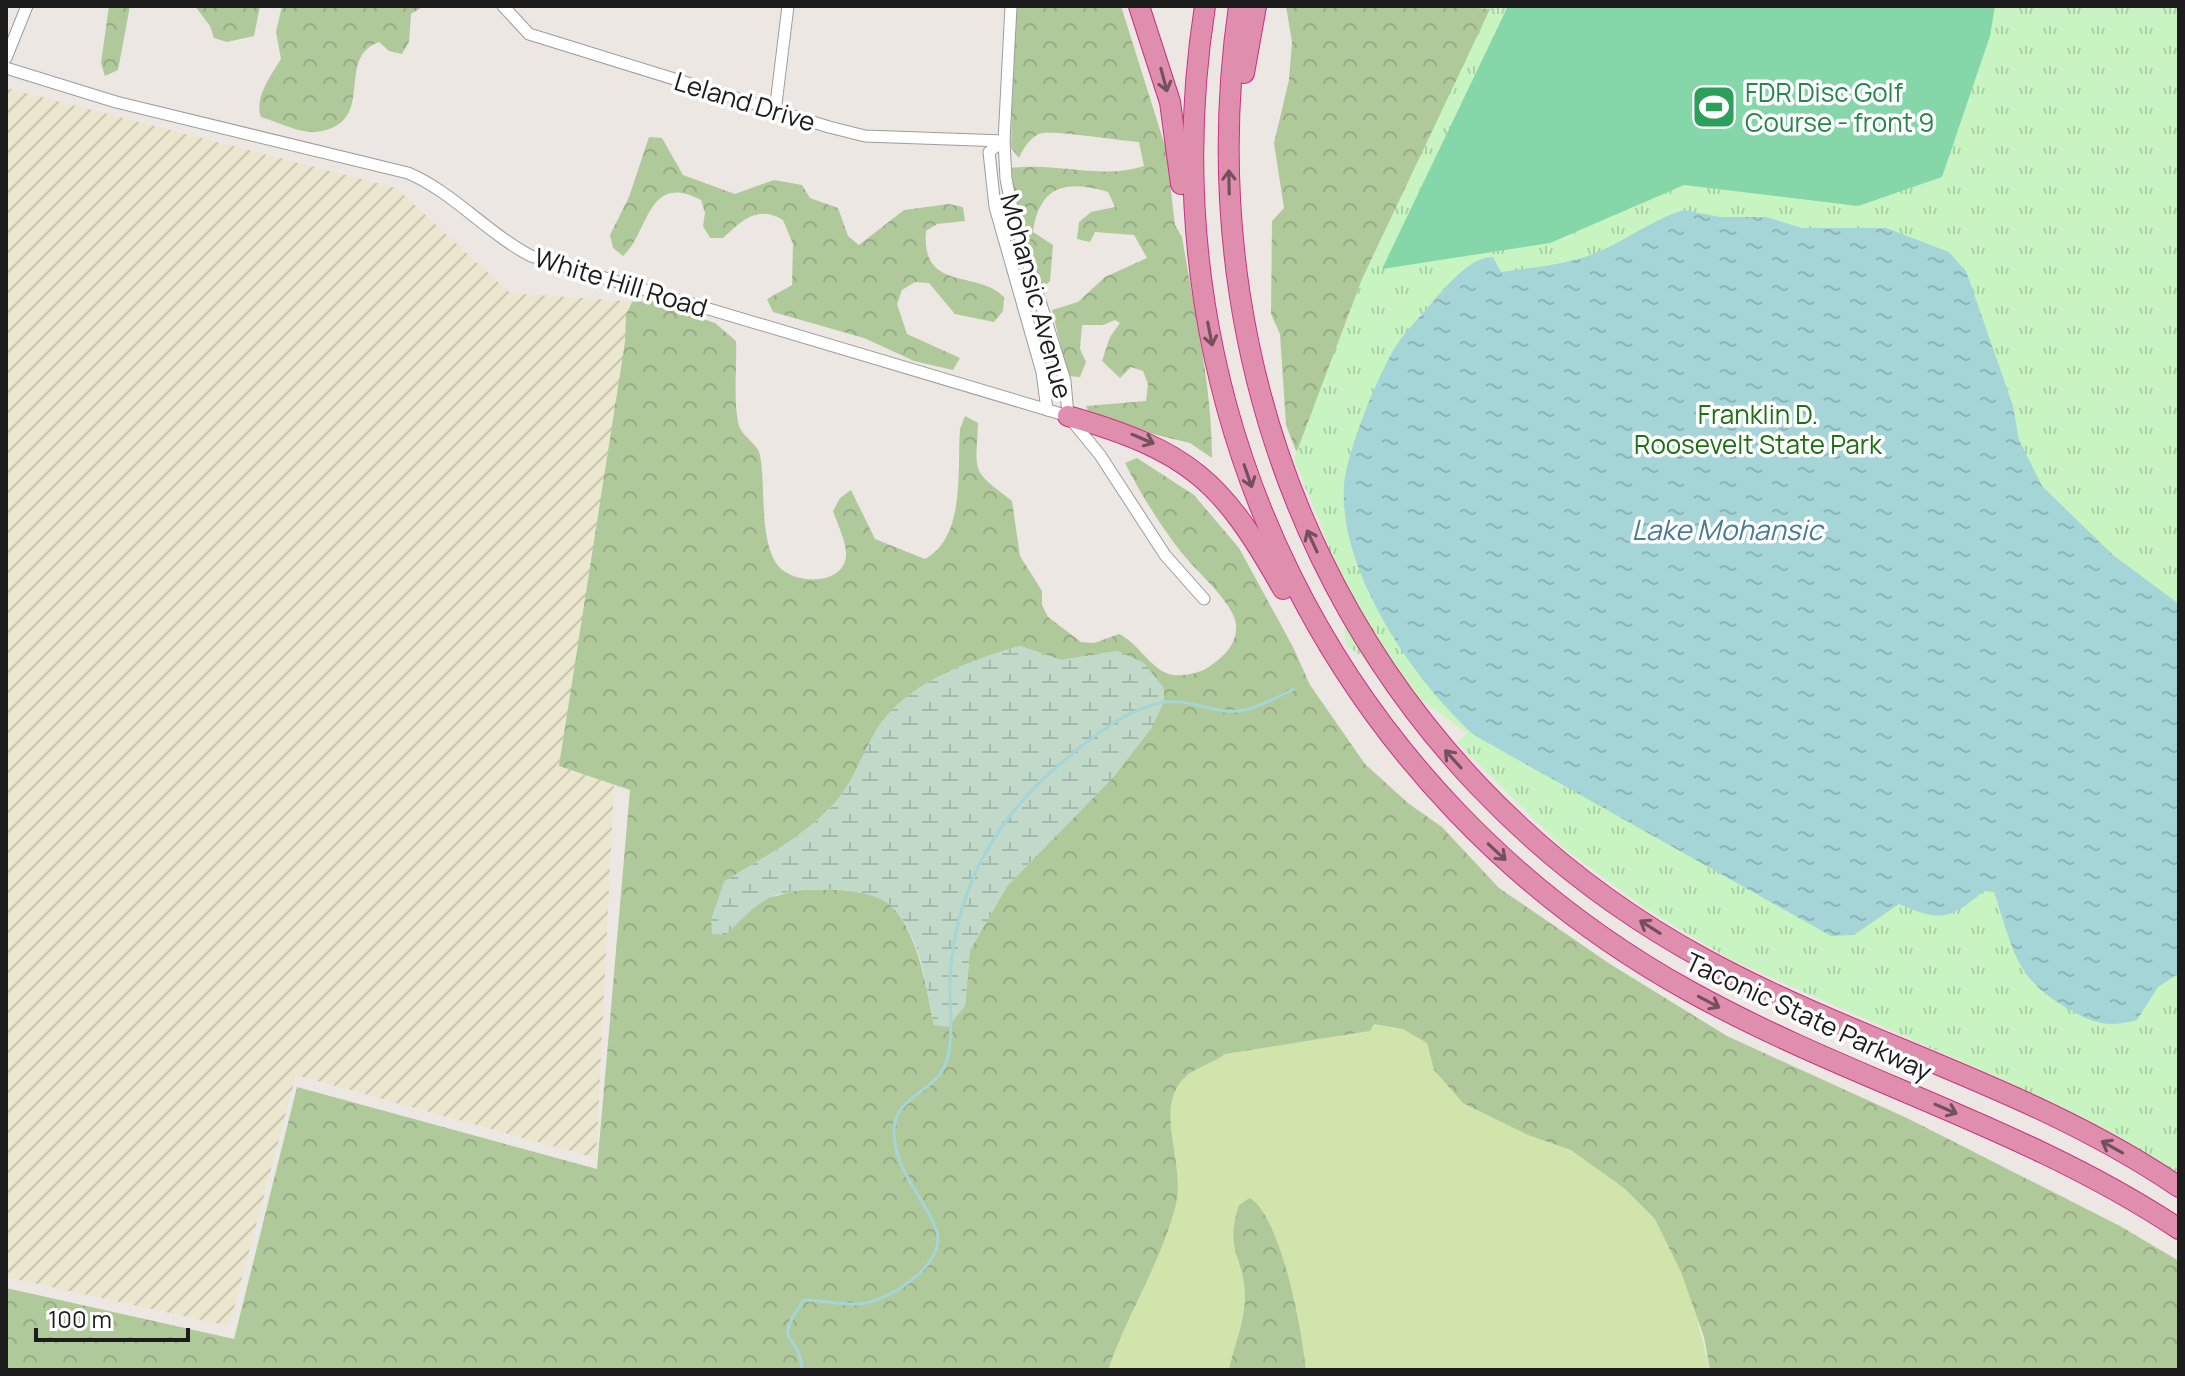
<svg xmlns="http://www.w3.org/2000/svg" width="2185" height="1376" font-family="Manrope,sans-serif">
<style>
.farmland{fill:url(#farmland-furrows)}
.grass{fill:#d1e4ab}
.forest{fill:url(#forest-crowns);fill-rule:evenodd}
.wetland{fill:url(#wetland-marsh)}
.park{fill:url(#park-tufts)}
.pitch{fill:#85d6a8}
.water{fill:url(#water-ripples)}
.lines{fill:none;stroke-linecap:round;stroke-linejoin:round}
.stream{stroke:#a5d5d7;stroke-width:3}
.minor-casing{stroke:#9d9d9d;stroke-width:13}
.motorway-casing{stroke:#c93181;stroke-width:22}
.minor{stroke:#fff;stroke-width:11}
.motorway{stroke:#df8fad;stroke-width:20}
.oneway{stroke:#74505d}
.labels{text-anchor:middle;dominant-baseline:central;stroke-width:7;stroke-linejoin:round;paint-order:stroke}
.leisure-label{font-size:26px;fill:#27864d;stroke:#fff;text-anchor:start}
.street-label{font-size:26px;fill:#1c1c1c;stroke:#fff}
.park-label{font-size:26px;fill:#1d7013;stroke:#fff}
.water-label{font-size:28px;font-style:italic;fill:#4a7d94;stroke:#fff}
</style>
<defs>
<pattern id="farmland-furrows" width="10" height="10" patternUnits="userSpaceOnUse" patternTransform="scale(2)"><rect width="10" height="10" fill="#eae7ce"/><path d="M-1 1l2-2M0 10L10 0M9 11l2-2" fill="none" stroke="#c8c6b0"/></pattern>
<pattern id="forest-crowns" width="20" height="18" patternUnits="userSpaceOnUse" patternTransform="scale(2)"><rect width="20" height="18" fill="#b0c99a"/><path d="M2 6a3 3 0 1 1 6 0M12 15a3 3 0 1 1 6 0" fill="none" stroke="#97ac84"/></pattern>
<pattern id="wetland-marsh" width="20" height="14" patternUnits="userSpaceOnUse" patternTransform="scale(2)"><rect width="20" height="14" fill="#c0d9c9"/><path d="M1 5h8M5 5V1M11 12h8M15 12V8" fill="none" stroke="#a4baac"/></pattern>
<pattern id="park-tufts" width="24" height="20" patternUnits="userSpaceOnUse" patternTransform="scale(2)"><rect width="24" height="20" fill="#c7f4c1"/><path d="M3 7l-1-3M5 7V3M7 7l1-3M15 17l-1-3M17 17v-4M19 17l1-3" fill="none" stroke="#aad1a5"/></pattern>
<pattern id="water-ripples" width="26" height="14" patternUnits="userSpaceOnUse" patternTransform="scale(2)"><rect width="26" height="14" fill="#a5d5d7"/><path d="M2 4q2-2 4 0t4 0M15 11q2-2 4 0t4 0" fill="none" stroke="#8db6b8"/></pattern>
</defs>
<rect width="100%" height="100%" fill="#ece7e2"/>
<!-- farmland -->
<path class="farmland" d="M6,88L396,188L510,293L637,302L596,1158L296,1075L229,1326L6,1277Z"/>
<!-- grass -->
<path class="grass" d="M1385,1011L1663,1183L1710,1370H1065L1173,1074L1242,1033Z"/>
<!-- forest -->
<g class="forest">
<path d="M109,6H130L118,70L105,76L101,63Z"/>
<path d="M195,6H260L254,36L227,42L214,38L210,26Z"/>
<path d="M282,6H424L411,14L409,42L402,54L389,51L379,42C333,58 380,125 315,132C299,133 277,122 261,117C254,98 271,75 281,59L276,32Z"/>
<path d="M1014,6H1121L1166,149L1175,225L1182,237C1194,310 1212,384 1212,458L1190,443L1091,419L1086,406L1146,401L1148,384L1143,371L1131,367L1120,378L1102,361L1110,337L1120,323L1115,320L1103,325H1082L1080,349L1086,362L1080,377L1068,376L1052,310L1078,302L1105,277L1147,258L1134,235L1095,232L1090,242L1077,239L1079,222L1091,212L1115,207L1108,192C1066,179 1039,186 1033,232L1053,245L1050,281L1043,288C1024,253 1011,207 1012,168C1056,162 1102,180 1144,166L1139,142C1121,141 1048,129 1039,134C1029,139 1023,149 1019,158L1011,148Z"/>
<path d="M1286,6H2115L1296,451L1286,425L1280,334L1271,314L1272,221L1284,208L1274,143L1289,80L1292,42Z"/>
<path d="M649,137L662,138L683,175L735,194L774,180L802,185L810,198L838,208L848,236L859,245L904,210L949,204L963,207L965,221L937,224L926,231C921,293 977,269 1004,297L1003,311L994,322L955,314L929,283L915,282L902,290L897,304L907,334L960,358L953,370L914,361L864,338L773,312L767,299L792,285L793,244L783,220C757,205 743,220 723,238H710L703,226L705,213L701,200C647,171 649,233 623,256L613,248L610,235L629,197Z"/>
<path d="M652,301L715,323L736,341C737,365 733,404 739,426C743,437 758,444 760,455C766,486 759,536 776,563C790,586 848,587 846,552C845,539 837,523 833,511L840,498L851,490L875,539L925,559C966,537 957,469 960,429L965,416L978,423C976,474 970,469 1012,501L1020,556L1042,591V605L1048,617L1081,642L1094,643L1119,634C1138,643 1148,665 1166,673C1177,678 1198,674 1207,668C1223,658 1238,644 1236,624C1233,602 1195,570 1181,552C1160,525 1140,493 1125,463L1137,458L1194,495L1239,548L1293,647L1310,685L1365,764L1408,803L1442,827L1499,888L1610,964L1727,1036L1909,1119L2120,1226L2179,1261V1370H1710L1704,1337L1681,1272L1655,1219L1624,1188L1571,1150L1528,1135L1463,1103L1434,1070L1427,1043L1403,1029L1374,1024L1370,1031L1225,1054C1206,1068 1184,1068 1174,1094C1162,1123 1184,1169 1176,1204C1162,1261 1127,1314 1108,1370H6V1288L234,1339L297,1087L597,1169L630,790L559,766L625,342L626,315L632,302ZM1020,646L1061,660L1118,651L1152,727L1115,775L1007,886L970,950L965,1006L934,1025C927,990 916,914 879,898C856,888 825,889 800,890C790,891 780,896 770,897C757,899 737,887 724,882C762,857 795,843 829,809C852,787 860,758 876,731C905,683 970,661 1020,646Z"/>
<path d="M1250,1198C1282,1219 1302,1331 1306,1370H1229C1234,1345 1245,1323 1245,1296C1244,1254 1224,1253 1239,1205Z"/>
</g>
<!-- wetland -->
<path class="wetland" d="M1020,646L1061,660L1118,651L1144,663L1164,688V702L1152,727L1115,775L1007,886L970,950L965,1006L948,1027L934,1025C926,987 921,934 891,906C870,885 791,885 767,899C752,907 739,923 725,935L712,934L711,920L724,882C762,857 795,843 829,809C852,787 860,758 876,731C905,683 970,661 1020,646Z"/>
<!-- park -->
<path class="park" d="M1452,6H2179V1173L2012,1084L1729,959L1643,907L1562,847L1457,743L1467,733L1346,645L1340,591L1326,565L1329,546L1294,459L1362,279L1490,9Z"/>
<!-- pitch -->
<path class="pitch" d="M1508,6H1995L1990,36L1942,177L1858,206L1684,185L1550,243L1382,269Z"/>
<!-- water -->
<path class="water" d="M1684,210L1720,217H1766L1802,228H1886L1949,252L1966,271L2013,406L2019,440L2042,486L2113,555L2179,604V973L2158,987L2137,1020C2110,1027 2097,1025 2072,1011C2014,979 2014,951 1994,892L1984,891C1949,920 1941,922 1899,904L1854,935L1831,936L1474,735C1414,681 1339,572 1344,487C1346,453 1380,368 1400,340C1407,330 1416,321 1424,312C1439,295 1468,256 1493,257L1501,272C1531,268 1564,265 1593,254C1625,242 1650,220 1684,210Z"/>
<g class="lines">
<!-- stream -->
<path class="stream" d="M802,1370C800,1331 770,1347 804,1300C822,1300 840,1305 858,1304C887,1303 950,1263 936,1229C923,1196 892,1166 894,1129C896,1096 933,1093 945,1065C955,1041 949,1007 950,981C954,896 989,827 1053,770C1083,744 1126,707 1166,702C1192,699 1219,716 1244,710C1261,707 1279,696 1294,689"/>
<!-- minor casing -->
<g class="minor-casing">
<g id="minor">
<path d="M503,6L529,34L829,127L865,136L1004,141"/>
<path d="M1011,6L1004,141L1006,179L1014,218L1065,381L1068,416L1100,455L1165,555L1204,599"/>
<path d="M6,58L27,6"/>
<path d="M6,68L116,102L408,173C453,192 487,233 531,256L1068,416"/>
<path d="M775,112L788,6"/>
<path d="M1003,141L989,152L995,207L1042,372L1047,410"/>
</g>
</g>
<!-- motorway casing -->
<g class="motorway-casing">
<g id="motorway">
<path d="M1139,6L1170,102L1181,184"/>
<path d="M1205,6C1142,408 1336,796 1691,992C1850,1080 2027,1128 2179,1229"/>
<path d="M1239,6C1183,394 1358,771 1706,960C1859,1043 2034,1088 2179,1187"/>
<path d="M1244,73L1256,6"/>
<path d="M1068,416C1189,451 1222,480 1283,589"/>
</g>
</g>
<!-- minor -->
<use href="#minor" class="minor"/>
<!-- motorway -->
<use href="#motorway" class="motorway"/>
</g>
<!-- one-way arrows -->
<defs><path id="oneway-shaft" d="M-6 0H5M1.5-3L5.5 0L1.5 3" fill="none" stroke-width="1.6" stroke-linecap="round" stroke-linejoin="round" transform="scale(2)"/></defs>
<g class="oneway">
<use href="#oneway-shaft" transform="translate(1164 80) rotate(75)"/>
<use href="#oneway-shaft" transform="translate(1229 182) rotate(-91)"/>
<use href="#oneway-shaft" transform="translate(1210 334) rotate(79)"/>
<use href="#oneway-shaft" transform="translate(1143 439) rotate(23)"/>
<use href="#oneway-shaft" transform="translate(1248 476) rotate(71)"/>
<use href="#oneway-shaft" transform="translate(1312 541) rotate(-115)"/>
<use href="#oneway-shaft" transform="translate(1453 759) rotate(-132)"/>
<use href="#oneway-shaft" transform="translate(1497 852) rotate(43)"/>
<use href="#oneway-shaft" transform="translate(1650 927) rotate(-148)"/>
<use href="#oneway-shaft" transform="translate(1709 1002) rotate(28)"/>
<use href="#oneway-shaft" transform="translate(1946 1109) rotate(23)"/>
<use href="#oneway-shaft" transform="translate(2112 1147) rotate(-151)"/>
</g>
<!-- icons -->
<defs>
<g id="stadium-square" transform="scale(2.3)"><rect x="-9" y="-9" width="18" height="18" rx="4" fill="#2e9e5b" stroke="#fff"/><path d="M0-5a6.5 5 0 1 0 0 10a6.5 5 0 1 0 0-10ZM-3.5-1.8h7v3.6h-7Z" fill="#fff"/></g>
</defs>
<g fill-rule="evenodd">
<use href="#stadium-square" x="1714" y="107"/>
</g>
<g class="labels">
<!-- leisure labels -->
<g class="leisure-label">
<text x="1745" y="92">FDR Disc Golf<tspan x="1745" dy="30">Course - front 9</tspan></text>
</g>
<!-- street labels -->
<g class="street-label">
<text transform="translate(745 101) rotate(17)">Leland Drive</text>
<text transform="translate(621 282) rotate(17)">White Hill Road</text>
<text transform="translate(1037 296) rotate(75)">Mohansic Avenue</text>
<text transform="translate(1809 1016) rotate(25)">Taconic State Parkway</text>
</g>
<!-- park labels -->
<g class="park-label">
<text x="1758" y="414">Franklin D.<tspan x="1758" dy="30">Roosevelt State Park</tspan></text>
</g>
<!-- water labels -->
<g class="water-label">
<text x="1727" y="529">Lake Mohansic</text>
</g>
</g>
<!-- border -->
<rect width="2185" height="1376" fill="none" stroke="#1c1c1c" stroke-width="16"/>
<!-- scale -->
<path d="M36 1328v12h152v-12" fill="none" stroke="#1c1c1c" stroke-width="4"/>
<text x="48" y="1328" font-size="24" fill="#1c1c1c" stroke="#ffffff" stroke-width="6" paint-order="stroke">100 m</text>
</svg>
